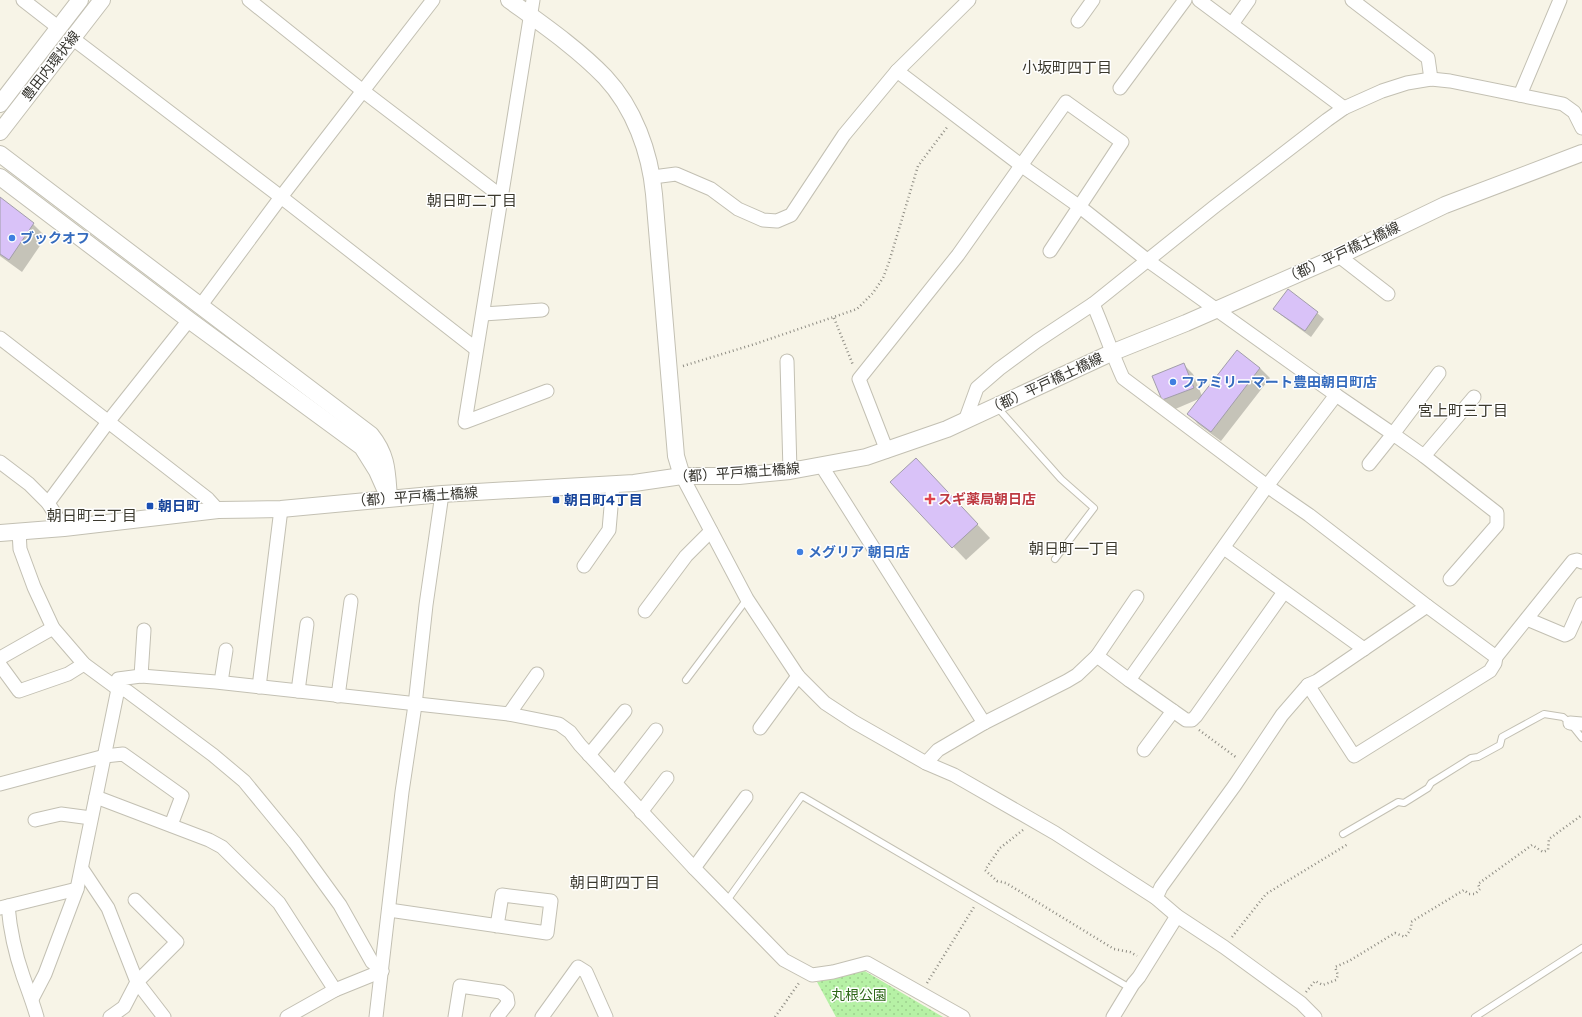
<svg xmlns="http://www.w3.org/2000/svg" width="1582" height="1017" font-family="'Varela Round','Noto Sans JP',sans-serif">
<style>
.grass{fill:url(#grass-dots)}
.shadow{fill:#0003}
.building{fill:#d9c2f8;stroke:#a29eaa}
.lines{fill:none;stroke-linecap:round;stroke-linejoin:round}
.service-casing{stroke:#c3c0b3;stroke-width:8}
.minor-casing{stroke:#c3c0b3;stroke-width:15}
.tertiary-casing{stroke:#c3c0b3;stroke-width:18}
.path{stroke:#8f8d84;stroke-width:2.5;stroke-dasharray:1 3;stroke-linecap:butt}
.service{stroke:#fff;stroke-width:6}
.minor{stroke:#fff;stroke-width:13}
.tertiary{stroke:#fff;stroke-width:16}
.shop-dot{fill:#3f7fe0;stroke:#fff;stroke-width:1.5}
.health-dot{fill:#e0444e;stroke:#fff;stroke-width:1.5}
.transit-dot{fill:#1a4fb4;stroke:#fff;stroke-width:1.5}
.labels{text-anchor:middle;dominant-baseline:central;stroke-width:3;stroke-linejoin:round;paint-order:stroke}
.street-label{font-size:14px;fill:#34332d;stroke:#fff}
.shop-label{font-size:14px;font-weight:bold;fill:#366cbe;stroke:#fff;text-anchor:start}
.health-label{font-size:14px;font-weight:bold;fill:#be3a42;stroke:#fff;text-anchor:start}
.transit-label{font-size:14px;font-weight:bold;fill:#164399;stroke:#fff;text-anchor:start}
.park-label{font-size:14px;fill:#2c6717;stroke:#fff}
.neighbourhood-label{font-size:15px;fill:#3b392e;stroke:#fff}
</style>
<defs>
<pattern id="grass-dots" width="8" height="8" patternUnits="userSpaceOnUse"><rect width="8" height="8" fill="#b6f1a5"/><path d="M2 2h.1M6 6h.1" fill="none" stroke="#9dcf8e" stroke-width="1.8" stroke-linecap="round"/></pattern>
</defs>
<rect width="100%" height="100%" fill="#f7f4e7"/>
<!-- grass -->
<path class="grass" d="M863,970L943,1017H836L817,982Z"/>
<!-- shadow -->
<g class="shadow">
<path d="M0,198L33,224L46,237L22,272L0,256Z"/>
<path d="M1275,309L1317,313L1324,319L1311,337L1281,315Z"/>
<path d="M1237,351L1260,368L1270,378L1221,441L1198,424L1189,414L1201,398L1173,410L1163,400L1153,376L1183,364L1193,374L1202,396Z"/>
<path d="M929,473L990,538L966,560L892,483Z"/>
</g>
<!-- building -->
<g class="building">
<path d="M0,197L34,223L9,260L0,254Z"/>
<path d="M1288,289L1318,312L1305,331L1273,309Z"/>
<path d="M1237,350L1260,368L1211,432L1187,414Z"/>
<path d="M1184,363L1194,388L1162,400L1152,376Z"/>
<path d="M916,458L978,524L952,548L890,482Z"/>
</g>
<g class="lines">
<!-- service casing -->
<g class="service-casing">
<g id="service">
<path d="M997,407L1061,479L1094,508L1055,559"/>
<path d="M686,680L747,599"/>
<path d="M1343,834L1398,802L1404,803L1428,788L1431,783L1471,758L1478,757L1500,745L1502,737L1544,714L1563,717L1570,723L1582,738"/>
<path d="M726,902L802,796L1130,988"/>
<path d="M1475,1017L1582,948"/>
</g>
</g>
<!-- minor casing -->
<g class="minor-casing">
<g id="minor">
<path d="M23,0L59,28"/>
<path d="M249,0L363,91L502,197"/>
<path d="M533,0L465,422L547,391"/>
<path d="M1199,0L1344,108"/>
<path d="M1352,0L1428,58L1431,79"/>
<path d="M1078,21L1093,0"/>
<path d="M1232,24L1249,0"/>
<path d="M72,38L281,197L476,349"/>
<path d="M897,71L1022,166L1080,207L1147,260L1336,395L1267,486L1129,680L1097,656L1077,675L1067,681L984,723L938,750L926,763"/>
<path d="M1120,88L1185,0"/>
<path d="M1520,95L1560,0"/>
<path d="M653,177L676,174L711,189L738,209L763,220L777,221L791,215L844,135L897,71L969,0"/>
<path d="M1339,256L1388,294"/>
<path d="M1093,304C1104,329 1112,354 1123,378L1267,486L1309,515L1427,606L1496,657L1495,663L1490,671L1354,756L1308,685"/>
<path d="M201,305L281,197L433,0"/>
<path d="M483,314L542,310"/>
<path d="M0,338L208,499L218,510"/>
<path d="M787,361L790,471"/>
<path d="M1336,395L1393,434L1439,373"/>
<path d="M965,421L977,388L999,369L1037,341L1093,304L1214,207L1327,120L1344,108L1382,91L1407,83L1431,79L1450,81L1563,104L1574,112L1582,128"/>
<path d="M887,451L859,379L958,255L1066,102L1122,142L1050,251"/>
<path d="M1424,456L1497,513V525L1450,579"/>
<path d="M0,462L29,484L48,503L64,528"/>
<path d="M1369,464L1393,434L1424,456L1474,397"/>
<path d="M821,465L984,723"/>
<path d="M682,476L747,599L798,676L825,703L854,722L926,763L954,775L1055,833L1156,898L1177,916L1224,947L1301,1003L1315,1017"/>
<path d="M48,503L108,422L189,320"/>
<path d="M19,531L20,549L34,587L53,628L84,664L118,689L127,691L213,755L244,781L295,843L340,905L372,962L382,971"/>
<path d="M1224,548L1364,649"/>
<path d="M584,566L609,530L613,484"/>
<path d="M645,611L686,556L711,531"/>
<path d="M1527,619L1565,635L1569,633L1582,604"/>
<path d="M1097,656L1137,597"/>
<path d="M1496,657L1573,561L1577,560L1582,562"/>
<path d="M0,658L53,628"/>
<path d="M0,665L19,691L68,674L84,664"/>
<path d="M141,676L144,630"/>
<path d="M1129,680L1186,720H1192L1196,716L1284,592"/>
<path d="M221,682L226,650"/>
<path d="M259,687L281,509"/>
<path d="M298,691L307,624"/>
<path d="M338,696L351,601"/>
<path d="M509,714L537,674"/>
<path d="M1570,723L1582,724"/>
<path d="M760,728L798,676"/>
<path d="M1144,750L1173,711"/>
<path d="M589,755L625,711"/>
<path d="M615,783L656,730"/>
<path d="M0,784L105,756L123,754L182,796L171,825"/>
<path d="M96,797L209,840L222,847L279,903L335,990"/>
<path d="M641,812L667,778"/>
<path d="M35,820L61,814L91,818"/>
<path d="M694,868L746,797"/>
<path d="M82,869L108,908L137,982L124,1007L110,1017"/>
<path d="M1156,898L1161,887L1235,785L1282,715L1308,685L1317,681L1427,606"/>
<path d="M135,900L177,942L137,982L164,1017"/>
<path d="M8,906C10,929 15,953 23,976C28,990 33,1003 37,1017"/>
<path d="M0,908L77,889"/>
<path d="M389,910L547,933L551,901L502,895L497,926"/>
<path d="M32,999L45,974L77,889L118,689V679L141,676L216,682L509,714L559,724L570,732L580,745L694,868L784,960L812,975L833,972L867,963L963,1017"/>
<path d="M287,1017L335,990L382,971"/>
<path d="M376,1017L402,792L415,705L426,605L442,494"/>
<path d="M455,1017L460,986L501,992L507,997L508,1003L497,1017"/>
<path d="M542,1017L578,967L586,972L606,1017"/>
<path d="M1113,1017L1133,984L1139,977L1177,916"/>
</g>
</g>
<!-- tertiary casing -->
<g class="tertiary-casing">
<g id="tertiary">
<path d="M509,0C542,24 577,48 605,77C634,108 650,152 654,194L676,456L682,476"/>
<path d="M0,104L80,0"/>
<path d="M0,132L102,0"/>
<path d="M0,154L371,435C388,456 387,473 389,498"/>
<path d="M0,177L189,320L362,447L377,471L385,489"/>
<path d="M0,533L64,528L218,510L281,509L442,494L634,483L682,476H739L790,471L866,457L947,429L1111,353L1186,323L1339,256L1445,205L1582,153"/>
</g>
</g>
<!-- path -->
<g class="path">
<path d="M834,318L853,365"/>
<path d="M683,366L755,344L857,309L873,293L883,278L889,262L918,166L948,126"/>
<path d="M1199,730L1237,758"/>
<path d="M1023,830L1000,848L985,870L997,881L1006,883L1114,949L1130,952L1137,956"/>
<path d="M1232,937L1266,894L1348,844"/>
<path d="M927,983L974,907"/>
<path d="M1306,992L1315,981L1323,985L1336,980L1338,975L1335,967L1349,961L1395,933L1405,937C1409,932 1412,929 1411,922L1464,890L1469,894H1475L1480,889L1478,884L1532,845L1543,852L1548,850L1549,839L1582,815"/>
<path d="M775,1017L799,983"/>
</g>
<!-- service -->
<use href="#service" class="service"/>
<!-- minor -->
<use href="#minor" class="minor"/>
<!-- tertiary -->
<use href="#tertiary" class="tertiary"/>
</g>
<!-- markers -->
<g class="shop-dot">
<circle cx="12" cy="238" r="4"/>
<circle cx="1173" cy="382" r="4"/>
<circle cx="800" cy="552" r="4"/>
</g>
<path class="health-dot" d="M928 493h4v4h4v4h-4v4h-4v-4h-4v-4h4z"/>
<g class="transit-dot">
<rect x="552" y="496" width="8" height="8" rx="2"/>
<rect x="146" y="502" width="8" height="8" rx="2"/>
</g>
<g class="labels">
<!-- street labels -->
<g class="street-label">
<text transform="translate(51 66) rotate(-52)">豊田内環状線</text>
<text transform="translate(1342 253) rotate(-25)">（都）平戸橋土橋線</text>
<text transform="translate(1045 384) rotate(-25)">（都）平戸橋土橋線</text>
<text transform="translate(737 473) rotate(-4)">（都）平戸橋土橋線</text>
<text transform="translate(415 497) rotate(-4)">（都）平戸橋土橋線</text>
</g>
<!-- shop labels -->
<g class="shop-label">
<text x="20" y="238">ブックオフ</text>
<text x="1181" y="382">ファミリーマート豊田朝日町店</text>
<text x="808" y="552">メグリア 朝日店</text>
</g>
<!-- health labels -->
<g class="health-label">
<text x="938" y="499">スギ薬局朝日店</text>
</g>
<!-- transit labels -->
<g class="transit-label">
<text x="564" y="500">朝日町4丁目</text>
<text x="158" y="506">朝日町</text>
</g>
<!-- park labels -->
<g class="park-label">
<text x="859" y="995">丸根公園</text>
</g>
<!-- neighbourhood labels -->
<g class="neighbourhood-label">
<text x="1067" y="68">小坂町四丁目</text>
<text x="472" y="201">朝日町二丁目</text>
<text x="1463" y="411">宮上町三丁目</text>
<text x="92" y="516">朝日町三丁目</text>
<text x="1074" y="549">朝日町一丁目</text>
<text x="615" y="883">朝日町四丁目</text>
</g>
</g>
</svg>
